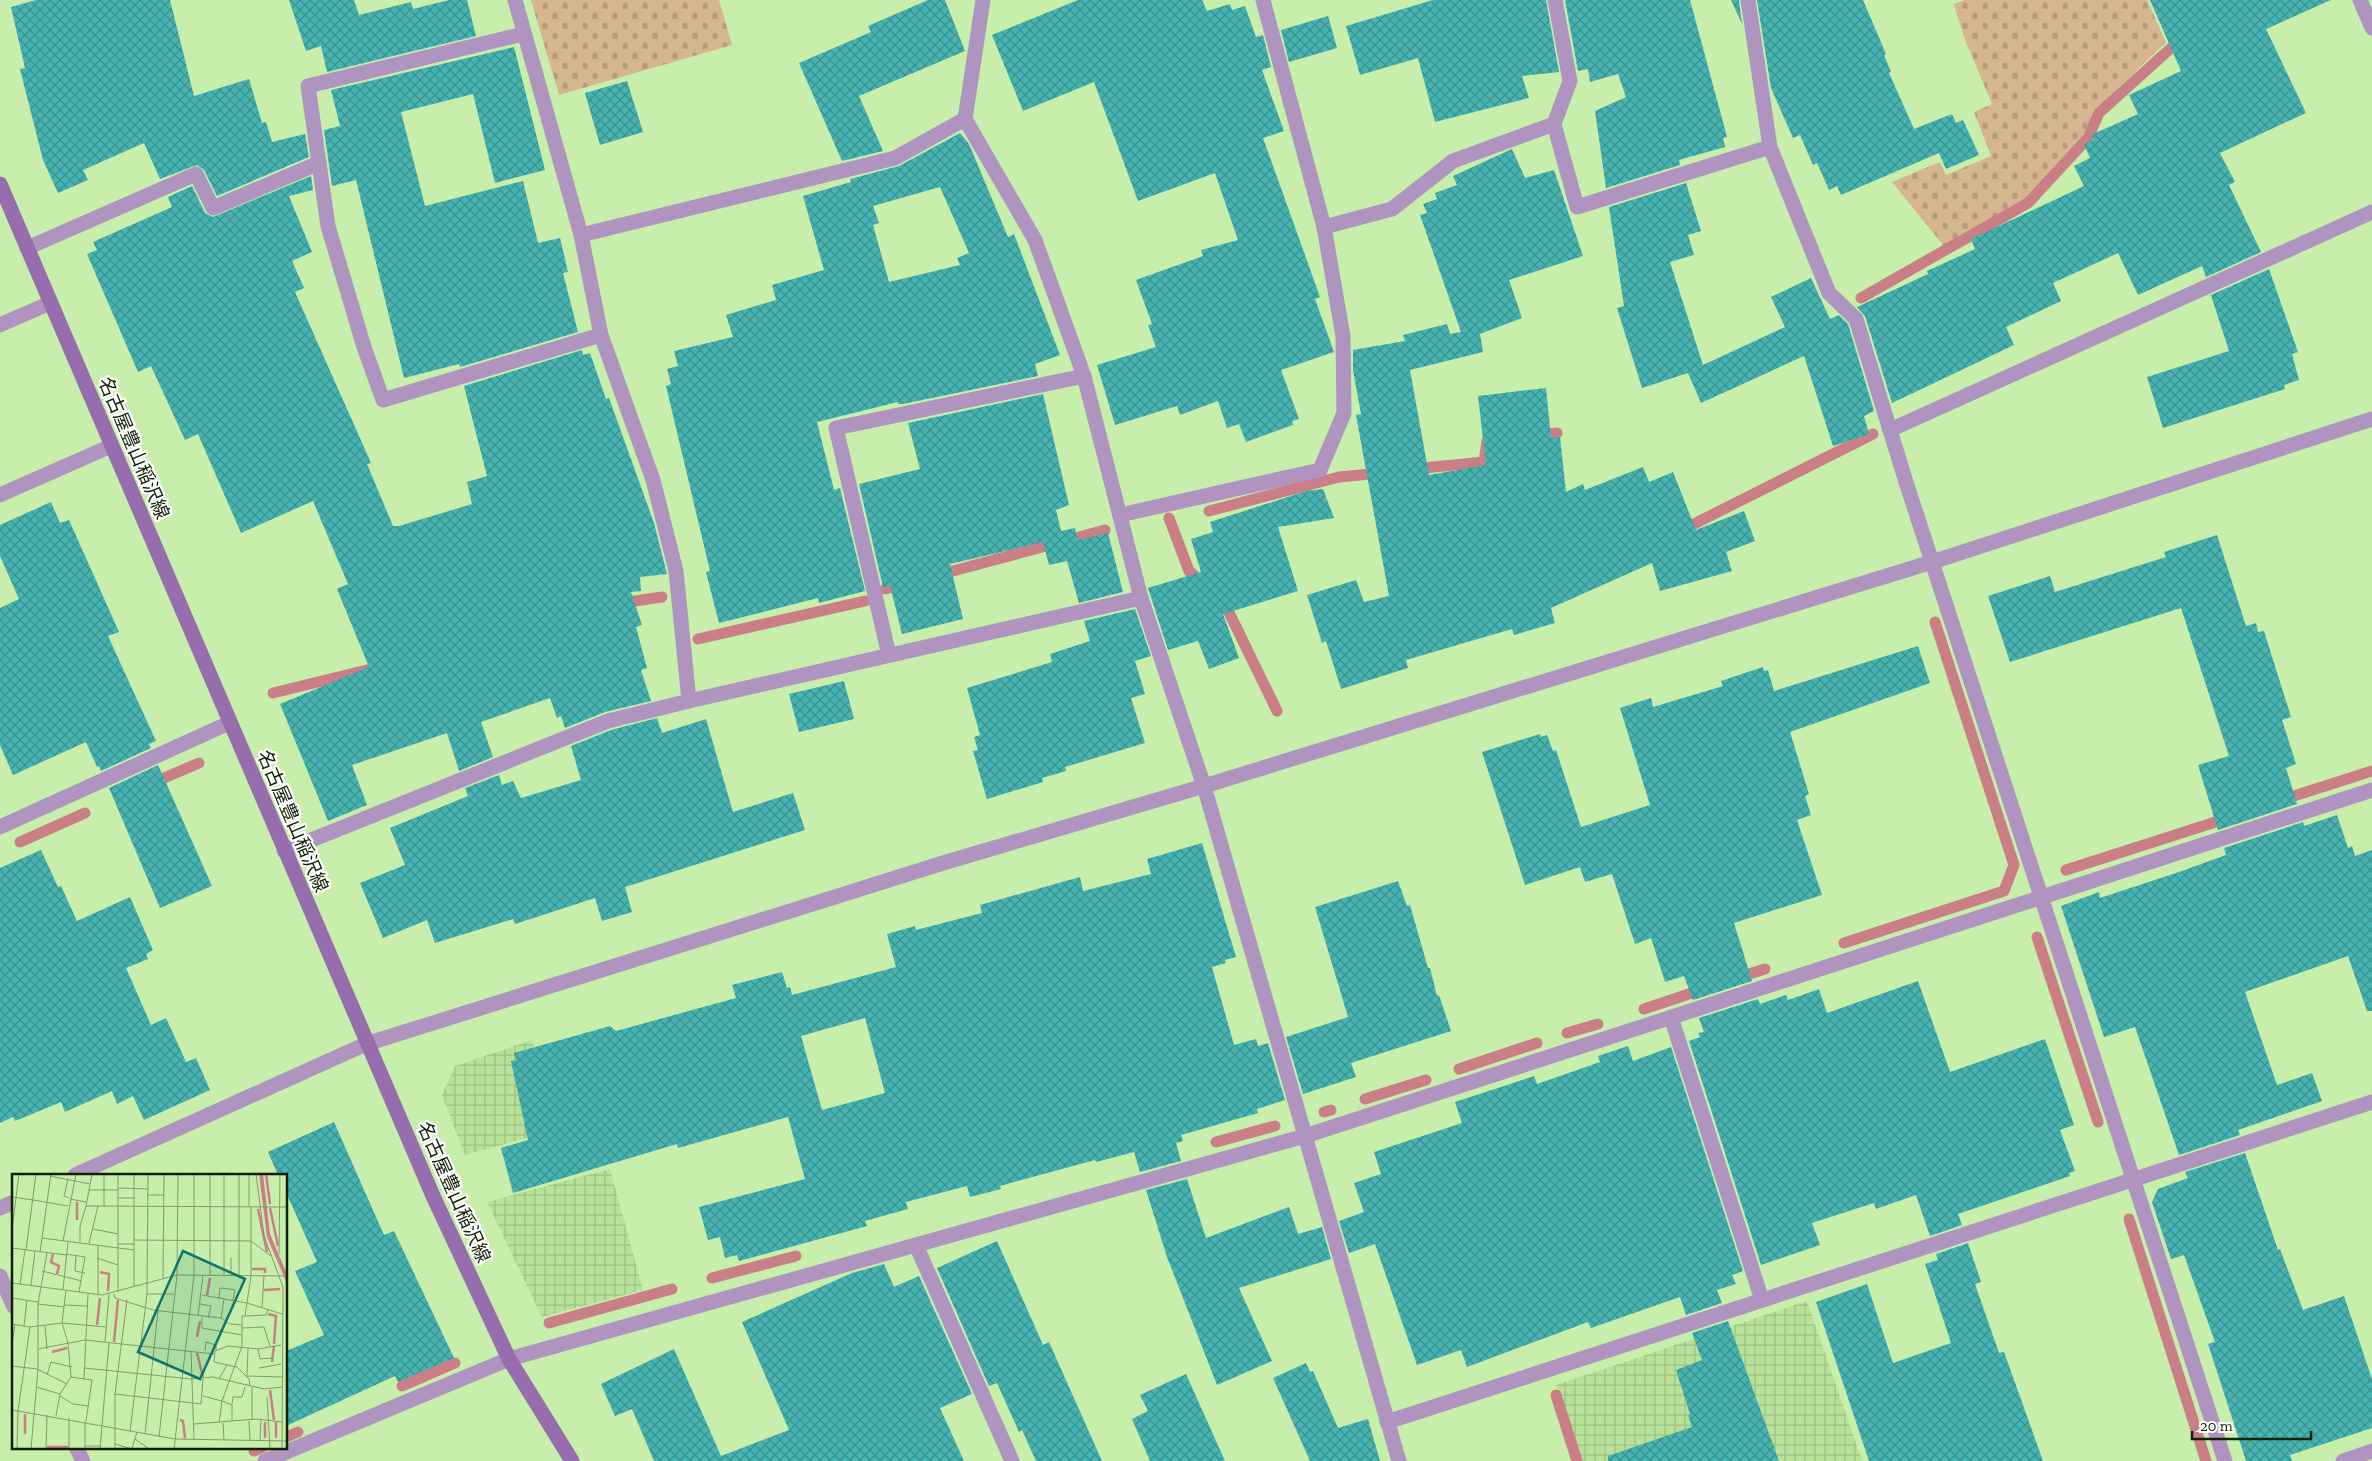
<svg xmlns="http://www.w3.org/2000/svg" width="2372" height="1461" font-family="'Zilla Slab','Noto Sans JP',serif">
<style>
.industrial{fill:url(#industrial-grid)}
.cemetery{fill:url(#cemetery-stones)}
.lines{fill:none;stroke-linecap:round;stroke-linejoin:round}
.stream{stroke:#ca7e86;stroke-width:11}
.building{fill:url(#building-cross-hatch);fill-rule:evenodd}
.minor{stroke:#af94bf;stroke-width:15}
.tertiary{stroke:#af94bf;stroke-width:15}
.secondary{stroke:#966dad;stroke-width:15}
.labels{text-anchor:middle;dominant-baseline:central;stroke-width:4.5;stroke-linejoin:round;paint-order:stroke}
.street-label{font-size:19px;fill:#111f06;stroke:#fff}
.inset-river{fill:none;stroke:#ca7e86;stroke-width:2.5}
.inset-road{fill:none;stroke:#7e9c69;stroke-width:1}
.view{fill:#0f766e;fill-opacity:0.15;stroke:#0f766e;stroke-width:2.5}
.inset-edge{fill:none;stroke:#111f06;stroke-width:2.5}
</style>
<defs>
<pattern id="industrial-grid" width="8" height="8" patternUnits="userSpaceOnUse" patternTransform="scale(1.25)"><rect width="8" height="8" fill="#b8e299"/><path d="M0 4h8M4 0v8" fill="none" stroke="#9dc182"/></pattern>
<pattern id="cemetery-stones" width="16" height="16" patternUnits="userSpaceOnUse" patternTransform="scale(1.25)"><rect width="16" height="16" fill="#d5b68f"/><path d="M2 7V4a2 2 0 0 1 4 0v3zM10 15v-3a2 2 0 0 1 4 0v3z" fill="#b69c7a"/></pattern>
<pattern id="building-cross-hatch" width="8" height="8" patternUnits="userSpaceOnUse" patternTransform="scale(1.25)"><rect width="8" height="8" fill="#47b4b2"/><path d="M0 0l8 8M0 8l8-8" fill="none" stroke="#3a928f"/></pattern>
</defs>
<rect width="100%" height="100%" fill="#c7efab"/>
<!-- industrial -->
<g class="industrial">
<path d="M532,1040L556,1130L465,1155L442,1095L455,1066Z"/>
<path d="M610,1169L643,1290L542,1317L487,1202Z"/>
<path d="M1807,1301L1862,1461H1580L1556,1385Z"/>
</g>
<!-- cemetery -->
<g class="cemetery">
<path d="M531,0H719L732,45L559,95Z"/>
<path d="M1965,0H2147L2166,42L2095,111L2083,135L2024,200L1944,246L1892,182L1940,162L1946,175L1991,156L1974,112L1992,104L1964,37L1954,4Z"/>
</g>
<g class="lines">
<!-- stream -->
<g class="stream">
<path d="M1861,298L2028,203L2088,138L2099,113L2181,39"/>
<path d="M1537,435L1557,433"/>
<path d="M1414,469L1484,462L1487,441"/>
<path d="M1209,511L1339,477L1381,473"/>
<path d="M1169,518L1189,571L1203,583"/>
<path d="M1682,530L1873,434"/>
<path d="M938,575L1105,530"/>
<path d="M885,589L905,584"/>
<path d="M1223,600L1277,711"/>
<path d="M621,603L662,597"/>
<path d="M698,639L865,601"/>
<path d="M273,693L371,669"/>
<path d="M150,784L199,763"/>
<path d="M2281,800L2372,771"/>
<path d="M20,842L85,813"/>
<path d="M2066,870L2228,818"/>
<path d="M2037,937L2098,1122"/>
<path d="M1844,943L2004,891L2014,865L1935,622"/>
<path d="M1736,978L1765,969"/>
<path d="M1644,1009L1704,989"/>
<path d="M1567,1033L1598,1024"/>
<path d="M1459,1069L1537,1043"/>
<path d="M1365,1099L1426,1080"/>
<path d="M1324,1112L1331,1110"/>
<path d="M1216,1142L1275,1126"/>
<path d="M2129,1219L2206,1461"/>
<path d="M712,1278L796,1256"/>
<path d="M549,1323L672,1289"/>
<path d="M402,1386L455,1363"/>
<path d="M1556,1395L1577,1461"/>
<path d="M286,1437L298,1432"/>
<path d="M254,1451L263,1447"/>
</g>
</g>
<!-- building -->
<g class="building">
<path d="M36,0H170L194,96L249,79L262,123L266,122L272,142L305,134L309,157L217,196L204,170L197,165L160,179L144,143L83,170L88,180L58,193L43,160L20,69L25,68L11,7Z"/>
<path d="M289,0H354L359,15L411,2L413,9L449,0H467L476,36L327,72L321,46L306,51Z"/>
<path d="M928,0H945L965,51L859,96L883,151L842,161L799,63L871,32L868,26Z"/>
<path d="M1078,0H1202L1207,11L1230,4L1232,10L1245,6L1256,37L1263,35L1271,67L1262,70L1284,131L1263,138L1320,297L1315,299L1334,352L1281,370L1299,419L1292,421L1293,425L1246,442L1239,424L1227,428L1218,401L1180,415L1177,406L1115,425L1097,365L1156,347L1148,325L1152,324L1136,280L1203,256L1201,250L1238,240L1215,173L1138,201L1094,82L1023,111L992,35Z"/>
<path d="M1433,0H1546L1559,72L1522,76L1529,98L1435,122L1418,58L1360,75L1346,26Z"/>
<path d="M1565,0H1690L1727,137L1723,138L1725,147L1679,160L1680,165L1606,188L1595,111L1626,97L1618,74L1590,82L1588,69L1578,71Z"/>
<path d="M1731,0H1739L1742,24Z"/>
<path d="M1757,0H1863L1886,54L1884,55L1891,72L1889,73L1914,129L1952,114L1956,123L1963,120L1979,155L1946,169L1939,153L1841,195L1837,186L1829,190L1817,163L1813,165L1800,135L1793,138L1771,88Z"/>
<path d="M2150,0H2331L2266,29L2306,113L2220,153L2235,182L2229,185L2261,252L2206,277L2202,266L2138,295L2118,253L2053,283L2061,301L2006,327L2014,345L1892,403L1865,316L1857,307L1928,274L1927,271L1975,249L1971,239L2084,186L2074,166L2090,158L2084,144L2094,140L2091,135L2138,114L2129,95L2181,71Z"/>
<path d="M1328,16L1337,48L1289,62L1281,30Z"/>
<path d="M514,47L545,170L495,183L473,94L401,112L425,206L523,181L538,243L560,238L568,272L563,273L578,332L460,367L459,364L404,378L356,180L332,186L324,130L340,126L331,90Z"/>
<path d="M627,81L643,132L600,145L585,93Z"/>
<path d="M960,133L969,144L1008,237L1014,234L1060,355L1035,364L1038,376L903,404H898V402L817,422L834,490L840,488L865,591L819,603L818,598L719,623L706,572L710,571L666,386L671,384L667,369L678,366L674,351L733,337L726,315L776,300L772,285L824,270L803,196L851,182L850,179L899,166ZM940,187L969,253L957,258L960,265L889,282L873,225L879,223L873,206Z"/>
<path d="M1512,149L1525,178L1554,170L1583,256L1509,280L1522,318L1480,334L1483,352L1410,370L1429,475L1486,465L1478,396L1546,388L1551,438L1560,437L1566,492L1583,484L1585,490L1643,467L1649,482L1673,472L1696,530L1744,511L1755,541L1726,552L1732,571L1660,591L1652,563L1551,608L1555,623L1514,635L1512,629L1406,660L1408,668L1341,689L1326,641L1322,643L1307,595L1356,580L1364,602L1389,596L1356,415L1361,414L1353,370V350L1405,341L1403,335L1447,324L1450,334L1461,332L1420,215L1427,213L1423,204L1437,199L1435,193L1457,185L1453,176Z"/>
<path d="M311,176L313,190L289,196L312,252L292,261L304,288L295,292L371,463L367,464L393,526H399L472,504L467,482L487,476L464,386L582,350L583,355L590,353L606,399L609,398L654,523L667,574L640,577L641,591L631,592L642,625L636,627L647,668L641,670L651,701L605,712L565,728L561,716L557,718L550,698L481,722L493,757L459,771L447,733L352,765L367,805L328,821L280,704L369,667L337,589L348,584L313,501L241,533L198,434L185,440L151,366L138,372L87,254L97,250L93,242L172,207L168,197L192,186L205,213L213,217Z"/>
<path d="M1686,183L1701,231L1688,235L1694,255L1670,262L1703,365L1785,327L1771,297L1811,278L1830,319L1839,315L1848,324L1874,411L1864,416L1869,434L1833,446L1804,356L1701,403L1688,373L1642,388L1617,308L1624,306L1609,207Z"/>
<path d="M2269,269L2298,352L2292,354L2299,380L2284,385L2285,389L2163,428L2147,377L2229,351L2211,295Z"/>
<path d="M1043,394L1069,505L1056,510L1061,531L1075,528L1078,540L1108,533L1123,592L1079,603L1067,561L1049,565L1043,542L950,564L963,619L902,634L890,585L883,587L859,484L920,469L908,423Z"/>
<path d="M1323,489L1334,518L1278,527L1298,591L1223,614L1239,658L1209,669L1198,641L1168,650L1148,588L1201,572L1191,539L1213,532L1210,522L1306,491Z"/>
<path d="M51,502L60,523L69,520L119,632L108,636L156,741L149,744L151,748L101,771L99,766L97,767L86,742L13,775L0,745V608L19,599L0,556V525Z"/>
<path d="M2217,535L2246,626L2256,623L2258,632L2264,631L2291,717L2282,720L2296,764L2286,768L2297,804L2218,830L2198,765L2229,756L2181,608L2010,662L1988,596L2050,576L2055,592L2166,557L2164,552Z"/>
<path d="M1135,609L1151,656L1135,661L1145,694L1131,698L1145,743L1065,767L1066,771L1042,778L1043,782L987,799L973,751L978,750L974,737L980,735L967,688L1052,662L1050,654L1090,641L1084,621Z"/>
<path d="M1918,646L1930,683L1790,732L1809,794L1805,796L1811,815L1797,820L1822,895L1734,923L1752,981L1693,1000L1684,976L1665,982L1651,938L1635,944L1612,874L1585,882L1580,867L1525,885L1482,752L1540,734L1541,737L1547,735L1553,751L1556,750L1581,827L1650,805L1620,708L1651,698L1653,707L1723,686L1721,681L1763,667L1764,671L1768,670L1774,691Z"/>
<path d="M844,681L854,719L799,732L789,694Z"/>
<path d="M657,718L662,733L706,719L733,812L793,793L805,830L625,887L632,912L602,921L595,898L515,924L513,919L435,943L427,920L383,938L360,883L405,865L390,828L468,796L465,788L499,775L502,785L513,781L521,798L581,780L571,746L611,730Z"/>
<path d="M158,765L212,886L160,908L109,788Z"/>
<path d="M2337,815L2348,848L2352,846L2355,856L2372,850V1011H2367L2348,956L2245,992L2277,1085L2312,1073L2322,1101L2238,1130L2240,1135L2179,1155L2135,1027L2104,1037L2061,906L2099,892L2100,898L2179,872L2226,855L2224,848L2303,822L2304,826Z"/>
<path d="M1202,843L1236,957L1225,960L1226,963L1212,967L1234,1045L1256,1039L1258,1046L1268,1043L1285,1100L1257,1109L1258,1113L1181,1135L1183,1141L1176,1143L1181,1161L1140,1172L1134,1152L1096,1162L1095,1160L1000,1186L1001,1189L970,1197L967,1186L906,1202L908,1209L865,1221L867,1226L739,1261L737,1255L725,1258L720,1237L708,1240L699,1207L805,1179L788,1117L678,1148L677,1144L513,1193L501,1148L528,1140L511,1061L516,1060L514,1053L610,1026L616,1031L736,998L732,985L782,972L787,988L790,987L792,995L896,967L887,934L915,926L916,930L982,913L980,905L1080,877L1083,891L1151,874L1147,859ZM865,1018L885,1093L822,1110L801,1036Z"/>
<path d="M41,850L58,887L61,886L77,921L130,897L153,950L146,954L148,959L126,968L151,1025L166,1018L186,1062L196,1058L210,1090L144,1120L133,1096L117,1104L112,1091L65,1112L61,1102L15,1121L13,1117L0,1123V868Z"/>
<path d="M1398,881L1407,906L1410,905L1428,968H1430L1437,996L1439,995L1451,1031L1351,1063L1356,1077L1303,1094L1286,1037L1348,1017L1315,907Z"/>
<path d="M1918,981L1950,1072L2045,1039L2074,1125L2060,1130L2075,1171L2069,1173L2070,1176L1958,1214L1962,1225L1930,1236L1916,1195L1876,1209L1874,1203L1812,1223L1820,1245L1761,1265L1689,1041L1700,1037L1698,1033L1704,1032L1699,1018L1758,999L1760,1004L1786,995L1788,1000L1819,989L1827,1013Z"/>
<path d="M1628,1046L1633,1061L1671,1047L1743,1271L1732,1275L1736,1284L1717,1290L1722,1303L1686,1315L1680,1297L1591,1328L1588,1322L1467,1367L1461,1350L1417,1365L1375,1244L1349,1253L1339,1221L1364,1212L1354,1183L1381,1174L1374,1152L1462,1123L1455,1102L1534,1076L1537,1084L1600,1062L1598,1056Z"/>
<path d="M334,1122L384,1235L394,1231L454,1358L398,1382L395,1376L286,1426V1351L324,1335L295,1271L317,1262L286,1192V1175H278L268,1152Z"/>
<path d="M2245,1153L2278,1250L2280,1249L2303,1310L2344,1296L2372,1379V1428L2290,1455L2292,1461H2246L2208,1344L2215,1342L2184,1255L2171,1259L2152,1202L2158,1189L2188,1178L2185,1172Z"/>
<path d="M1187,1179L1206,1238L1289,1207L1298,1234L1322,1227L1331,1259L1239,1288L1272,1361L1217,1385L1167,1257L1146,1190Z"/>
<path d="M997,1241L1043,1345L1049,1342L1102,1461H1036L1022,1430L1019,1432L997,1383L989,1386L937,1268Z"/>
<path d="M1968,1243L1981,1282L1975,1284L1999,1353L2004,1352L2043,1461H1869L1816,1302L1867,1284L1893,1363L1951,1343L1925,1264L1938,1260L1936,1254Z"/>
<path d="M884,1264L894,1287L919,1276L972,1394L940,1408L964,1461H654L632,1409L615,1416L601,1384L674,1349L721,1456L789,1430L742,1322L852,1273Z"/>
<path d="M1728,1321L1779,1461H1608V1456L1692,1427L1688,1415L1690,1414L1676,1370L1702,1360L1692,1333Z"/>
<path d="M1306,1363L1310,1372L1313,1371L1338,1428L1368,1419L1380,1461H1310L1273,1378Z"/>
<path d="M1186,1374L1225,1461H1150L1132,1419L1148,1411L1140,1395Z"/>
</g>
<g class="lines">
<!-- minor -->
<g class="minor">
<path d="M515,0L581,235L601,335L653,480L676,571L689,701"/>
<path d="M983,0L965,119L1035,240L1084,376L1141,598L1204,786L1399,1461"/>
<path d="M1555,0L1570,81L1554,124L1577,207L1770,147"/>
<path d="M1748,0L1770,147L1829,293L1856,319L1905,479L2225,1461"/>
<path d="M2360,0L2372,28"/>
<path d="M523,34L308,86L328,226L364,347L383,400L601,335"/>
<path d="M1324,227L1392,209L1453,161L1554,124"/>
<path d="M581,235L895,158L965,119"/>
<path d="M27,248L196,174L213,208L319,163"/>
<path d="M0,325L50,303"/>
<path d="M1890,430L2372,212"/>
<path d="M0,495L111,446"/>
<path d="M1120,515L1320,470L1344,413L1343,336L1324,227L1263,0"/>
<path d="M889,655L836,428L1084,376"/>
<path d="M0,827L229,723"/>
<path d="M284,851L608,721L689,701L1141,598"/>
<path d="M1671,1017L1762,1300"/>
<path d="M75,1175L366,1044"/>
<path d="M0,1208L14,1202"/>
<path d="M916,1245L1012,1461"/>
<path d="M0,1276L14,1307"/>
<path d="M1387,1422L2372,1102"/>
<path d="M76,1447L83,1461"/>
<path d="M265,1461L509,1359L1305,1136L2372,790"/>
<path d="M2343,1461L2372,1451"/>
</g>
<!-- tertiary -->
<path class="tertiary" d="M366,1044L943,863L1204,786L1932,562L2372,419"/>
<!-- secondary -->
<path class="secondary" d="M0,184L433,1196L509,1359L572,1461"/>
</g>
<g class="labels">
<!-- street labels -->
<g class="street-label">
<text transform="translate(134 448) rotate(67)">名古屋豊山稲沢線</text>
<text transform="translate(293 821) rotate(67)">名古屋豊山稲沢線</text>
<text transform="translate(454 1192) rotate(66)">名古屋豊山稲沢線</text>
</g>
</g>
<!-- overview -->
<g transform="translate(12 1174)">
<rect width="275" height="275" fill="#c7efab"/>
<path d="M247,0H251L258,60L275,100V110L255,63Z" fill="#ca7e86"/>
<path class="inset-river" d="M254,0L258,30M65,28V46M258,34L266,72M246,35L255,78M41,80L39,88L47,92L45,100M240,95H253V99M88,98L97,100L96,117M252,116L268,115M195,121L198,104M256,140L264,142L262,170M85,151L88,124M185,163L188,147M102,168L106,126M40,178L55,174M185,179L191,203M260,188L262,172M258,216L262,246M168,246L171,247L173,264M253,248V264M13,260V240M264,264V248M35,273H56"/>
<path class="inset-road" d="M237,0V33M244,0L252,62L271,113L270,275M38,2L78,10M56,5L52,22L57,24M106,14L136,15M77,16H106M136,21H152M0,23L21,26M106,24H122M58,25L74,28M21,26L56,32M74,32L80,0M92,32V0M0,55L7,0M81,55L106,60M30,64L122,76M122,66L239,67L259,82M51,67L64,0M68,68V52L74,32L275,33M77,69L86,32M106,70H122M0,74L54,81M14,76L24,0M28,78L39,0M54,80L73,83L67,118M267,80L268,0M64,81L63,97L73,99M85,84L106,91M30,97L70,107M198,101V0M212,101V0M219,101V84M227,102V0M151,104L152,0M0,109L90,121L165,101L275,102M8,110L13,76M19,111L23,77M122,113V0M51,116L56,68M106,118V0M86,120V71M102,120L103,124L141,136L209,144L218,150L230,151M135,120H162M190,121L235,129L270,140M0,124L26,128M207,124L208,114L217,115L223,116L221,126M26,130L52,133M188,130L199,132L196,144M52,131L75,132M250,133L252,102M186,142L191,101M233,142L254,141L256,136M190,143V154L230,161M209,144L212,125M0,150L18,153L50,149L54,117M33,151L35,175M12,152L15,126M230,154L252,153L258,172M73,166L202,180M93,168L97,120M56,169L50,149L94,153M0,171L3,150M26,175L73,166M246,175L248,185L260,184M179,177L182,266M193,177L194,168L204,171V176M0,192L25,195L55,210M224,192L237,205L238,212M224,193L202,188L203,177L216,172L246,175L269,171M72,194L179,205L201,203L252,215L270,213M247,194L269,190M35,201L39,188L60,193M235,202L270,203M235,202L236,174M59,203L80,206L74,247M72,205L76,120M207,205L215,191M24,213L48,220M103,220L189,230L191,205M48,222L61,230L76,232M191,222L210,227M255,223L258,275M210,227L220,231V247M220,230L221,223H230L233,213M0,236L163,265L275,267M44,242L48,220L59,203L56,169M57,244V275M240,246V213M237,247L238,266M207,249L210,227L230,172V142H233L239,102V33M211,249L212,266M182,250L244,245L271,248M118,257L135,120L136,0M133,260L146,137M147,263L165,101L166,0M123,265L137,275M248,266L249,246M103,270L120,275M73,272H88M120,274L125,258M5,275L6,237L18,153M19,275L26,195V130L35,79M34,275L35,241M73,275V247M88,275L97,169M103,275V220L115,126M162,275L182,101V0"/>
<path class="view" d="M171,77L233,105L188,205L126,178Z"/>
<rect width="275" height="275" class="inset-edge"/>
</g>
<!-- scale -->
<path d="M2192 1431v8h119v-8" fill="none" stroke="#111f06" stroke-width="2.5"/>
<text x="2200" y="1431" font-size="15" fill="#111f06" stroke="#ffffff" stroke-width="4" paint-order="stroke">20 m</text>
</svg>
